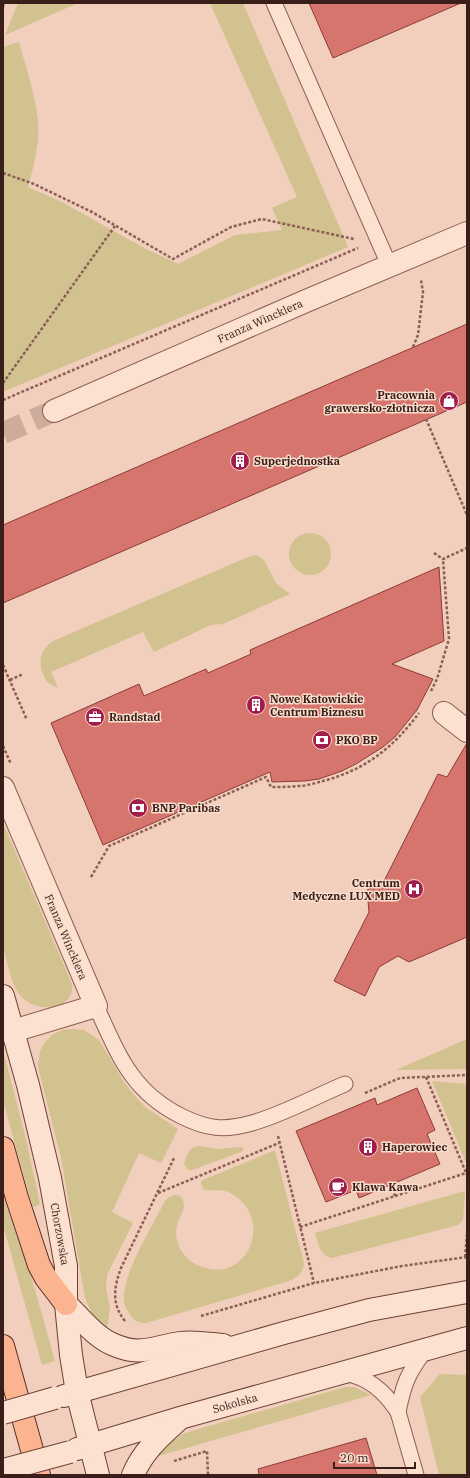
<svg xmlns="http://www.w3.org/2000/svg" width="470" height="1478" font-family="'IBM Plex Serif',serif">
<style>
.green{fill:#d1c28f}
.building{fill:#d5756e;stroke:#8d3b37}
.lines{fill:none;stroke-linecap:round;stroke-linejoin:round}
.street-tunnel{stroke:#cdac9c;stroke-width:22;stroke-dasharray:22 11;stroke-linecap:butt}
.lane-casing{stroke:#8c5e54;stroke-width:17}
.street-casing{stroke:#8c5e54;stroke-width:24}
.secondary-casing{stroke:#6d4037;stroke-width:24}
.primary-casing{stroke:#592f29;stroke-width:24}
.path{stroke:#8c5e54;stroke-width:2.5;stroke-dasharray:3 2;stroke-linecap:butt}
.lane{stroke:#fce0d0;stroke-width:15}
.street{stroke:#fce0d0;stroke-width:22}
.secondary{stroke:#fce0d0;stroke-width:22}
.primary{stroke:#fbb48f;stroke-width:22}
.secondary-bridge-casing{stroke:#6d4037;stroke-width:24;stroke-linecap:butt}
.secondary-bridge{stroke:#fce0d0;stroke-width:22}
.labels{text-anchor:middle;dominant-baseline:central;stroke-width:3;stroke-linejoin:round;paint-order:stroke}
.street-label{font-size:11px;fill:#391e1a;stroke:#f9ddcc}
.poi-label{font-size:11px;font-weight:bold;fill:#391e1a;stroke:#f9ddcc;text-anchor:start}
</style>
<rect width="100%" height="100%" fill="#f2cfbc"/>
<!-- green -->
<g class="green">
<path d="M18,3H78L5,35Z"/>
<path d="M210,3H243L348,247L3,392V47L19,42C26,68 35,94 38,120C40,143 34,165 28,187L62,202L146,249L178,264L235,235L282,230L272,208L297,197Z"/>
<circle cx="310" cy="554" r="21"/>
<path d="M257,555L264,560L276,583L290,594L223,624L211,625L154,652L143,632L51,672L58,688L47,682C38,667 37,652 53,641L248,557Z"/>
<path d="M3,823L72,984C76,1013 27,1016 15,987C11,979 4,952 3,943C2,927 3,910 3,894C3,870 3,847 3,823Z"/>
<path d="M73,1029L84,1030L99,1040L124,1082L134,1095L145,1107L178,1129L161,1163L139,1153L112,1212L133,1223L107,1275L106,1287L110,1309L107,1330L93,1316L85,1298L61,1158L38,1067L40,1051L45,1042L52,1035L62,1030Z"/>
<path d="M467,1039V1069L396,1070Z"/>
<path d="M3,1050L26,1139L40,1204L35,1207L32,1205L3,1101Z"/>
<path d="M432,1081L467,1084V1165Z"/>
<path d="M198,1146L218,1149L242,1147L244,1148L241,1152L192,1170H188L184,1164C187,1154 189,1148 198,1146Z"/>
<path d="M275,1150L304,1263C303,1273 299,1277 289,1281L146,1323C138,1323 135,1321 130,1315C128,1311 124,1306 124,1301C121,1276 153,1225 165,1201C171,1193 183,1191 184,1205C184,1211 180,1216 178,1222C172,1239 181,1257 197,1265C246,1288 276,1220 232,1194C220,1187 212,1193 203,1189L201,1182L203,1180Z"/>
<path d="M465,1191L463,1220L458,1225L332,1258C320,1256 318,1243 315,1233Z"/>
<path d="M3,1194L13,1225L26,1258L55,1361L42,1365L3,1225Z"/>
<path d="M440,1374L467,1375V1475H439L420,1397Z"/>
<path d="M345,1387H354L371,1395L155,1457C164,1446 173,1440 185,1433Z"/>
</g>
<!-- building -->
<g class="building">
<path d="M309,3H461L333,58Z"/>
<path d="M467,324V402L3,603V525Z"/>
<path d="M439,567L444,641L392,664L433,679L417,710L395,737L383,747L356,764L342,771L319,779L305,781L272,782L270,772L103,845L51,723L139,684L144,696L206,669L208,673L251,654L250,650Z"/>
<path d="M467,743V937L409,962L398,956L379,967L365,996L334,981L369,912L367,890L383,883L438,774L447,777Z"/>
<path d="M417,1088L435,1130L427,1134L440,1164L359,1198L356,1190L326,1202L296,1131L375,1098L377,1105Z"/>
<path d="M366,1438L377,1475H259L258,1469Z"/>
</g>
<g class="lines">
<!-- street-tunnel -->
<path class="street-tunnel" d="M3,433L54,411"/>
<!-- lane casing -->
<g class="lane-casing">
<g id="lane">
<path d="M274,3L390,267"/>
<path d="M96,1006C118,1054 131,1091 181,1116C207,1129 224,1131 252,1123C284,1114 314,1097 345,1084"/>
<path d="M344,1373C369,1377 385,1392 398,1412L416,1475"/>
<path d="M398,1412C404,1382 408,1373 426,1349"/>
</g>
</g>
<!-- street casing -->
<g class="street-casing">
<g id="street">
<path d="M54,411L306,301L467,233"/>
<path d="M444,713L467,731"/>
<path d="M3,788L96,1006L13,1031"/>
</g>
</g>
<!-- secondary casing -->
<g class="secondary-casing">
<g id="secondary">
<path d="M3,996L28,1085L50,1178L66,1266V1304L71,1355L77,1392L98,1475"/>
<path d="M66,1304C80,1317 94,1336 112,1344C140,1357 153,1347 180,1343C194,1341 210,1344 223,1345"/>
<path d="M64,1396L284,1333L369,1310L467,1292"/>
<path d="M77,1449L180,1418L467,1338"/>
<path d="M133,1475C142,1453 159,1437 176,1422"/>
</g>
</g>
<!-- primary casing -->
<g class="primary-casing">
<g id="primary">
<path d="M3,1148L17,1198L39,1265L46,1278L66,1304"/>
<path d="M3,1346L39,1475"/>
</g>
</g>
<!-- path -->
<g class="path">
<path d="M3,7L4,3"/>
<path d="M3,173L34,184L92,212L173,259L231,227L262,219L354,239"/>
<path d="M413,347L418,335L423,292L421,280"/>
<path d="M3,383L115,226"/>
<path d="M3,400L358,248"/>
<path d="M426,419L467,515"/>
<path d="M434,553L443,559L467,548"/>
<path d="M3,665L27,720"/>
<path d="M10,680L23,674"/>
<path d="M431,691L437,679L449,639L443,559"/>
<path d="M3,746L11,764"/>
<path d="M91,877L109,846L266,777L271,787C280,787 289,787 298,786C307,786 315,783 323,781C365,770 393,748 419,713"/>
<path d="M426,1077L467,1175"/>
<path d="M365,1093L400,1078L467,1075"/>
<path d="M278,1136L314,1283"/>
<path d="M391,1184L395,1196"/>
<path d="M158,1193L279,1143"/>
<path d="M300,1227L466,1173"/>
<path d="M465,1257L467,1234"/>
<path d="M201,1316L314,1283L402,1266L467,1257"/>
<path d="M125,1321C111,1304 114,1287 121,1268L174,1158"/>
<path d="M174,1461L207,1451L208,1475"/>
</g>
<!-- lane -->
<use href="#lane" class="lane"/>
<!-- street -->
<use href="#street" class="street"/>
<!-- secondary -->
<use href="#secondary" class="secondary"/>
<!-- primary -->
<use href="#primary" class="primary"/>
<!-- secondary-bridge casing -->
<g class="secondary-bridge-casing">
<g id="secondary-bridge">
<path d="M3,1413L55,1398"/>
<path d="M3,1470L70,1452"/>
</g>
</g>
<!-- secondary-bridge -->
<use href="#secondary-bridge" class="secondary-bridge"/>
</g>
<!-- icons -->
<defs>
<g id="shop-disc" transform="scale(1)"><circle r="9.5" fill="#a11d4c" stroke="#f9ddcc"/><path d="M-5-2.5h2.3a2.7 3.5 0 0 1 5.4 0H5L5.5 6h-11ZM-1.5-2.5h3a1.5 2.3 0 0 0-3 0Z" fill="#fff"/></g>
<g id="building-disc" transform="scale(1)"><circle r="9.5" fill="#a11d4c" stroke="#f9ddcc"/><path d="M-4-6H4V6H1V3H-1V6H-4ZM-2.5-4.3h1.7v1.8h-1.7ZM.8-4.3h1.7v1.8H.8ZM-2.5-1h1.7V.8h-1.7ZM.8-1h1.7V.8H.8Z" fill="#fff"/></g>
<g id="office-disc" transform="scale(1)"><circle r="9.5" fill="#a11d4c" stroke="#f9ddcc"/><path d="M-6-3h4V-5.5h4V-3h4V5H-6ZM-1-4.5V-3h2v-1.5ZM-6 0V1H6V0Z" fill="#fff"/></g>
<g id="bank-disc" transform="scale(1)"><circle r="9.5" fill="#a11d4c" stroke="#f9ddcc"/><path d="M-6-4H6V4H-6ZM0-2.3a2.3 2.3 0 1 0 0 4.6a2.3 2.3 0 1 0 0-4.6Z" fill="#fff"/></g>
<g id="hospital-disc" transform="scale(1)"><circle r="9.5" fill="#a11d4c" stroke="#f9ddcc"/><path d="M-5-5h3v3.5h4V-5h3V5h-3V1.5h-4V5h-3Z" fill="#fff"/></g>
<g id="cafe-disc" transform="scale(1)"><circle r="9.5" fill="#a11d4c" stroke="#f9ddcc"/><path d="M-5.5-4.5H6V0H3Q3 3.5 0 3.5H-2.5Q-5.5 3.5-5.5 0ZM3-3.2v2h1.7v-2ZM-6 4.5H4V6H-6Z" fill="#fff"/></g>
</defs>
<g fill-rule="evenodd">
<use href="#shop-disc" x="449" y="401"/>
<use href="#building-disc" x="240" y="461"/>
<use href="#building-disc" x="256" y="705"/>
<use href="#office-disc" x="95" y="717"/>
<use href="#bank-disc" x="322" y="740"/>
<use href="#bank-disc" x="138" y="808"/>
<use href="#hospital-disc" x="414" y="889"/>
<use href="#building-disc" x="368" y="1147"/>
<use href="#cafe-disc" x="338" y="1187"/>
</g>
<g class="labels">
<!-- street labels -->
<g class="street-label">
<text transform="translate(260 321) rotate(-24)">Franza Wincklera</text>
<text transform="translate(66 937) rotate(67)">Franza Wincklera</text>
<text transform="translate(60 1234) rotate(80)">Chorzowska</text>
<text transform="translate(235 1403) rotate(-16)">Sokolska</text>
</g>
<!-- poi labels -->
<g class="poi-label">
<text x="435" y="395" text-anchor="end">Pracownia<tspan x="435" dy="13">grawersko-złotnicza</tspan></text>
<text x="254" y="461">Superjednostka</text>
<text x="270" y="699">Nowe Katowickie<tspan x="270" dy="13">Centrum Biznesu</tspan></text>
<text x="109" y="717">Randstad</text>
<text x="336" y="740">PKO BP</text>
<text x="152" y="808">BNP Paribas</text>
<text x="400" y="883" text-anchor="end">Centrum<tspan x="400" dy="13">Medyczne LUX MED</tspan></text>
<text x="382" y="1147">Haperowiec</text>
<text x="352" y="1187">Klawa Kawa</text>
</g>
</g>
<!-- border -->
<rect width="470" height="1478" fill="none" stroke="#391e1a" stroke-width="8"/>
<!-- scale -->
<path d="M334 1462v6h81v-6" fill="none" stroke="#391e1a" stroke-width="2"/>
<text x="340" y="1462" font-size="12" fill="#391e1a" stroke="#f9ddcc" stroke-width="3" paint-order="stroke">20 m</text>
</svg>
